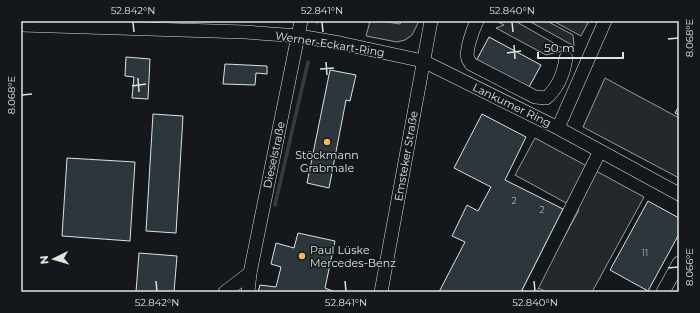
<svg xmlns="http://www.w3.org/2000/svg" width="700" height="313" font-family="Montserrat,sans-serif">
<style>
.parking{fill:#24282b;stroke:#939e99}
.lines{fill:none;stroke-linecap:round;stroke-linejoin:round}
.stream{stroke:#363b3e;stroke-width:3.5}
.building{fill:#2c363c;stroke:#d8e6dc}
.minor-casing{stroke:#d8e6dc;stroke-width:14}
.minor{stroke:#14181c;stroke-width:13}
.ticks{fill:none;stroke:#d8e6dc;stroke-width:1.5}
.poi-dot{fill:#ffb74d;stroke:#14181c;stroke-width:1.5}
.labels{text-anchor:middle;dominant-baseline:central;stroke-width:3;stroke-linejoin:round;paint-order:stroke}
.number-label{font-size:9px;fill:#adbab4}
.street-label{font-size:11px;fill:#d8e6dc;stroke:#14181c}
.poi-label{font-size:11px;fill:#d8e6dc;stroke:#14181c}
.neatline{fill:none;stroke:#d8e6dc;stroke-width:1.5}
.ticks-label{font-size:10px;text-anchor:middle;fill:#d8e6dc}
</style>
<rect width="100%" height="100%" fill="#14181c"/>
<!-- parking -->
<g class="parking">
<path d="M370,21H381L400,24L401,21H419L412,35L405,40L397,42L366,36Z"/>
<path d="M496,21H515L566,50L546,55L496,28L504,25Z"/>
<path d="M529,21H547L573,35L574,46Z"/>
<path d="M553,21H589L581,36Z"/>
<path d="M605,78L679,118V178L583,127Z"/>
<path d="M535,138L644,197L592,292H546L537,287L579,210L515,175Z"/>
</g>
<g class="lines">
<!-- stream -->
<g class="stream">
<path d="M317,23V21"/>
<path d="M275,205L308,62"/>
</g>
</g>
<!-- building -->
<g class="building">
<path d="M489,37L541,65L528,89L476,61Z"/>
<path d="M126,57L150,59L148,99L132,98L134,77L125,76Z"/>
<path d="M225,64L267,66V74L256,73L255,85L223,84Z"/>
<path d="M330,70L356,75L350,101L346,100L329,188L307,183Z"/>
<path d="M679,106V115L675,113Z"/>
<path d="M153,114L183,116L176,233L146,231Z"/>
<path d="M482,114L526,137L505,180L563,209L521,292H439L465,242L452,236L467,205L478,211L491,187L454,168Z"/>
<path d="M67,158L135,162L130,241L62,236Z"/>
<path d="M648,201L679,218V234L648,291L610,270Z"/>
<path d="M298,233L335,241L325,288L335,292H258L260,285L276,287L281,267L271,264L276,243L294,248Z"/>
<path d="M139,253L177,256L174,292H136Z"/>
</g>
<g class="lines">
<!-- minor casing -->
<g class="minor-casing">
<g id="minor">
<path d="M477,21C473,29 465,51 468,59C469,61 470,62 471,64L535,97L546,98C558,88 564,72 566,58"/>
<path d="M21,25L245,32L299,36L340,43L423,61L558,128L679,194"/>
<path d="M558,128L605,21"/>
<path d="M225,292L250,273"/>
<path d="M248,292L250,273L301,21"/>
<path d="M381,292L431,21"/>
<path d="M529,292L600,151"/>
<path d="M663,292L679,263"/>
</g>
</g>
<!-- minor -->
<use href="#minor" class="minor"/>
</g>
<!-- ticks -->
<path class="ticks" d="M133,22L134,32M322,22L323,32M512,22L513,32M668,39L678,38M514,45L515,59M507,53L521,51M326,62L327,75M320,69L334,68M138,78L139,92M132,86L146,84M22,95L32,94M668,268L678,267M156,281L157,291M345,281L346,291M534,281L535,291"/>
<!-- markers -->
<g class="poi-dot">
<circle cx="327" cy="142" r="4"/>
<circle cx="302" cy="256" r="4"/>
</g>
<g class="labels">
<!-- number labels -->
<g class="number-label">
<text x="514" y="200">2</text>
<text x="542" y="209">2</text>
<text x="645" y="252">11</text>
</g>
<!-- street labels -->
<g class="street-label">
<text transform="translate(330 44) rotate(9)">Werner-Eckart-Ring</text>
<text transform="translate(512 105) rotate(26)">Lankumer Ring</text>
<text transform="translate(274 155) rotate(-78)">Dieselstraße</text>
<text transform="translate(406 156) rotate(-80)">Emsteker Straße</text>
</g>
<!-- poi labels -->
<g class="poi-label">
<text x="327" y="155">Stöckmann<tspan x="327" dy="13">Grabmale</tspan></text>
<text x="310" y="250" text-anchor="start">Paul Lüske<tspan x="310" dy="13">Mercedes-Benz</tspan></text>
</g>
</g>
<!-- border -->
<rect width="700" height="313" fill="none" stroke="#14181c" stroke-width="44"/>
<!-- north arrow -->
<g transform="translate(54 259) rotate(265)" stroke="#14181c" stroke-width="3" paint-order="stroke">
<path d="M0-3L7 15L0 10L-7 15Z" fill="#d8e6dc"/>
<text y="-6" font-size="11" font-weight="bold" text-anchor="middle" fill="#d8e6dc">N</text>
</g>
<!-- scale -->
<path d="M538 52v6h85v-6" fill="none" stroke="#d8e6dc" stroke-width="2"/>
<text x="544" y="52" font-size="12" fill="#d8e6dc" stroke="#14181c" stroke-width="3" paint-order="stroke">50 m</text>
<rect x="22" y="22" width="656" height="269" class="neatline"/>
<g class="ticks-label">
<text x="133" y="14">52.842°N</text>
<text x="322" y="14">52.841°N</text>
<text x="512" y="14">52.840°N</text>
<text transform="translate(689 38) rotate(-90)" y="4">8.068°E</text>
<text transform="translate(11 95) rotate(-90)" y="4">8.068°E</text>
<text transform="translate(689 267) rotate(-90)" y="4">8.066°E</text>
<text x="157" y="306">52.842°N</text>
<text x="346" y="306">52.841°N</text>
<text x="535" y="306">52.840°N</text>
</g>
</svg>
